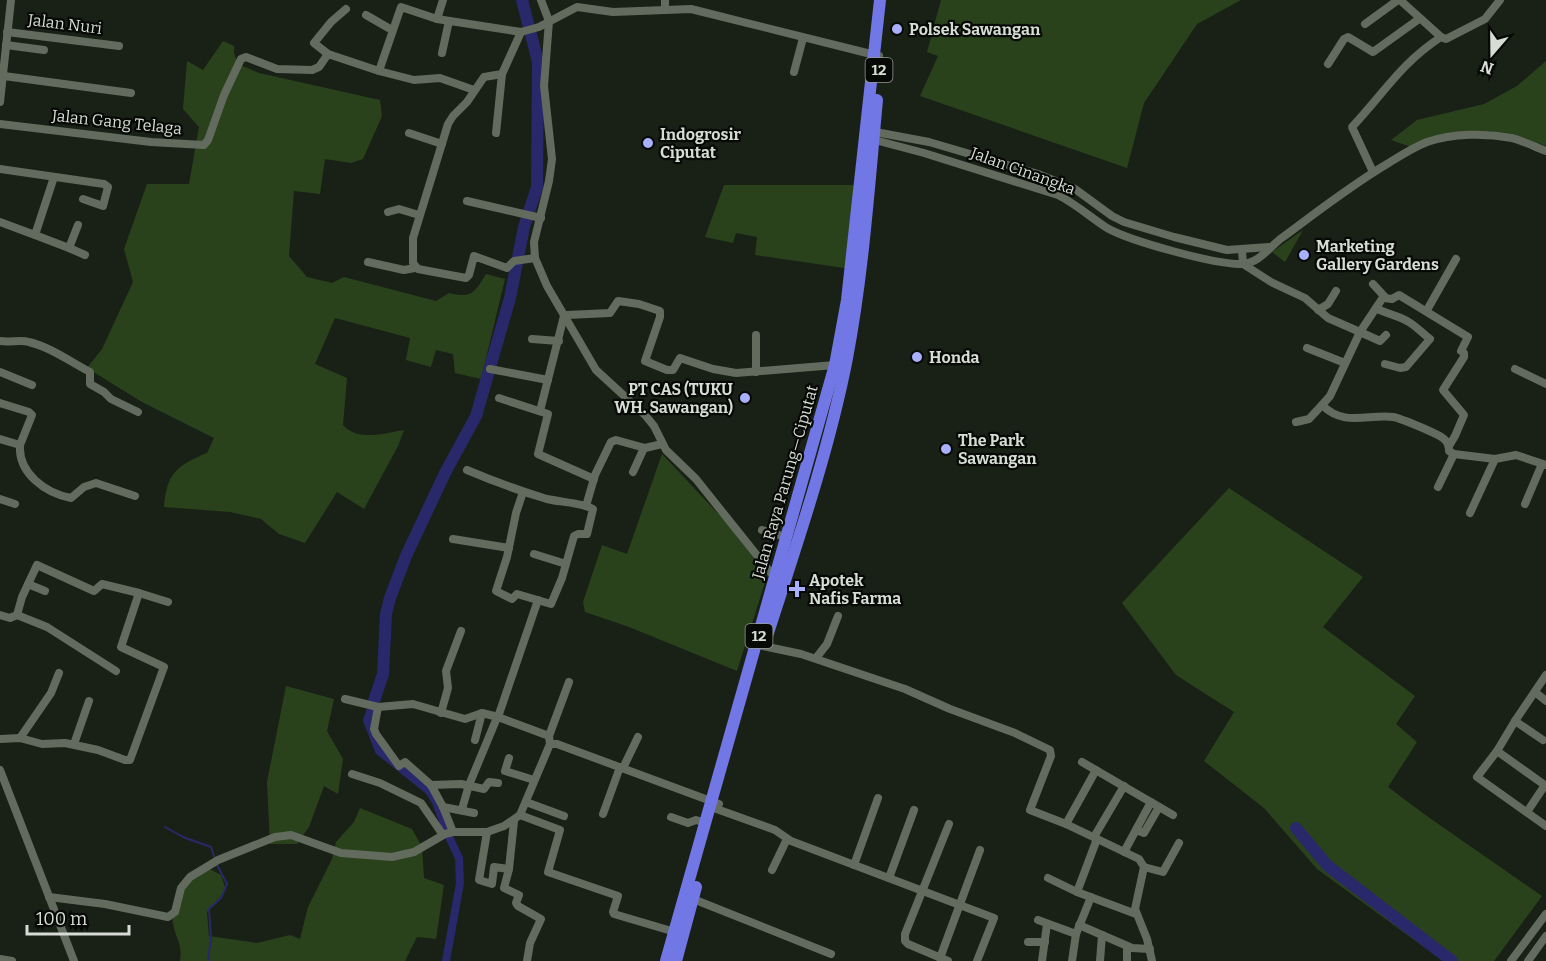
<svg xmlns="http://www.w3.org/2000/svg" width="1546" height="961" font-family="Bitter,serif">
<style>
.green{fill:#29421c}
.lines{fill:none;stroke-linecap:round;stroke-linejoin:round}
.stream{stroke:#29286b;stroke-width:2}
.canal{stroke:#29286b;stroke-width:8}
.river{stroke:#29286b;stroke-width:12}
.minor{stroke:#626b5e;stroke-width:8}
.highway{stroke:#7277e6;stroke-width:12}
.poi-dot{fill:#a8b0fc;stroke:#060905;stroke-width:2}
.labels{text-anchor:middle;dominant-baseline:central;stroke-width:4.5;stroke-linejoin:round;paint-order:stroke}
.shield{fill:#060905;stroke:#989d97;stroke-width:1.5}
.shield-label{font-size:15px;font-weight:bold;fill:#d7dcd5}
.street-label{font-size:16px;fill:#d7dcd5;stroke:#060905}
.poi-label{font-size:16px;font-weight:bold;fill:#d7dcd5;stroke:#060905;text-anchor:start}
</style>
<rect width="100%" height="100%" fill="#192116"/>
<!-- green -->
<g class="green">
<path d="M941,0H1241L1197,24L1144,103L1127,168L920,96L938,56L927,52Z"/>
<path d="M223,41L234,46V53L238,64L259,73L380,100L382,116L363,159L351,163L325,159L320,194L294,191L289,256L307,277L332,283L344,277L436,301L449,293C472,299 475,292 486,274L505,279L481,379L455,373L453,354L436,350L431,367L406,360L410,338L335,318L315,364L347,378L343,425C358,442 385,433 404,430L398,446L364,509L337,492L305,543L279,534L261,519L230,512L164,507C167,472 177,466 207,453L214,438L142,402L87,368L102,349L133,282L124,249L147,184H189L199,127L183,109L187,61L203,70Z"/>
<path d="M1546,61V146L1514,134L1490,131L1411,147L1391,140L1417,120L1484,104L1517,86Z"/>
<path d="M724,185H852L867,187L858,270L755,255L757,237L736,233L733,243L705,237Z"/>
<path d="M1303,230L1285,262L1272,252Z"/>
<path d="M662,454L726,522L767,576L737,671L629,627L585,612L583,602L602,545L627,554Z"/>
<path d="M1229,488L1363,577L1323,627L1415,696L1396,724L1417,742L1388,787L1424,814L1542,896L1494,961H1443L1317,869L1264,808L1204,761L1234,712L1176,675L1122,603Z"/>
<path d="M286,686L334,699L327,731L343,759L338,794L324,786L309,827L297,844H270L267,782Z"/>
<path d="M360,808L412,829L422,847L424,878L444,885L436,939L417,937L405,961H180C183,944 175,938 173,923C171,909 175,897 179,884L206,867L221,875L226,890L207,912L209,936L257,943L290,935L300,939L308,907L332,859L336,842L354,822Z"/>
</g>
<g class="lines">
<!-- stream -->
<g class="stream">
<path d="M165,827L183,837L211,847L215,859"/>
<path d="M208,961L211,938L209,909L221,898L227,884L217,865"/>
</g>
<!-- canal -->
<g class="canal">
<path d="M371,709L367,720L379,751L428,790L436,802L447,832"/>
<path d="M446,961L460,883L459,858L450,839"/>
</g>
<!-- river -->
<g class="river">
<path d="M373,704L383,674L386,614L390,598L406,556L445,473L476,416L510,298L524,227L537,187L538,62L522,0"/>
<path d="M1296,828L1328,866L1452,961"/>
</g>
<!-- minor -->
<g class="minor">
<path d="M541,0L549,21L544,86L552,159L549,181L534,242L535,258L547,286L596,370L645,415L654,426L666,450L696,479L775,578"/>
<path d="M665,0V9"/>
<path d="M1400,0L1441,37L1446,39L1485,19L1500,0"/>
<path d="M366,15L392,30"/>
<path d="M437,19L443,0"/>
<path d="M1365,24L1398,0"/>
<path d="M7,32L119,46"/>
<path d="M521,32L502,74L484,77L467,102L453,116L448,124L413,238V263L418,269L466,278L469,275L474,256L507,268L514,261L535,258"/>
<path d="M6,45L44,50"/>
<path d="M442,53L449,21"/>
<path d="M328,54L314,43L331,22L346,9"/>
<path d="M1328,64L1344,39L1348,37L1373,52L1419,19"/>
<path d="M379,71L414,80L440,78L474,90"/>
<path d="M794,72L803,38"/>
<path d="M4,76L131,93"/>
<path d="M0,102L11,0"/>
<path d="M0,124L151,142L204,145L208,140L224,95L241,59L246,57L277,69L312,70L319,67L328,54L379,71L401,7L437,19L521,32L539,27L577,7L613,12L691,9L879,56"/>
<path d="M870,131L929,142L1038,174L1075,189L1112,216L1124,222L1174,237L1227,250L1269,247"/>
<path d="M409,133L442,144"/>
<path d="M496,133L502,74"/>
<path d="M871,139L924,153L1058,195C1076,204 1090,217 1107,228C1130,241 1216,265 1242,264C1260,263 1270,246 1283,237C1317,212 1350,186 1387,164C1400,156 1412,148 1427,142C1453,133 1485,133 1512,138C1524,141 1535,147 1546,151"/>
<path d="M0,169L104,184L108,187L103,206L83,199"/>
<path d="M1373,172L1352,127C1384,93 1401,63 1441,37"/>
<path d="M467,201L541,218"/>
<path d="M388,212L399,209L419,215"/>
<path d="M0,222L35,235L54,177"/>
<path d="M35,235L69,248L78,225"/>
<path d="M69,248L85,255"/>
<path d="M1242,250L1243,264L1271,282L1305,298L1328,318L1360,332L1330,396L1322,405C1344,427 1367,414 1393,417C1400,418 1439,434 1444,439C1448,442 1449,447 1449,451L1454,454L1495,459L1516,455L1546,465"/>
<path d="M368,262L404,270L415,268"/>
<path d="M1373,284L1384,296L1360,332L1380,341L1386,335"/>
<path d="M1384,298L1392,299L1399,295L1468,337L1461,351L1464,353V357L1443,390L1464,415L1455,436L1449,446"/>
<path d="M1376,308C1386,314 1397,315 1407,321C1415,325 1422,333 1430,339L1406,367L1400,368L1385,364"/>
<path d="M1318,310L1328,304L1336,291"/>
<path d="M1427,310L1456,259"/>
<path d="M756,335V372"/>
<path d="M532,339L559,341"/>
<path d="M0,341C10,343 19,339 29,342C50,347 71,362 90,372V384L104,392L111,399L138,412"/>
<path d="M1307,348L1345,363"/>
<path d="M490,369L548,380"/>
<path d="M1515,369L1546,384"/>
<path d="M0,372L32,385"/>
<path d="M499,398L548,414L538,454L594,479"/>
<path d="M0,403L29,412L32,415L20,445"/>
<path d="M540,411L564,316L567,315L610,313L618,301L639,304L660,311V317L645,361L667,370H673L680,358L713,369L736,373L835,365"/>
<path d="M1296,422L1309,419L1322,405"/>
<path d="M0,439L20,445C18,473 45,493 71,498L84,487L96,483L135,496"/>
<path d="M467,470C493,481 520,491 547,499C560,502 584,503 593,509L587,534H578L574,536L562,578L551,604L517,594L512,599L496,591L507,557L516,513L523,492"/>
<path d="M633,472L644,448"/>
<path d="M1438,487L1454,454"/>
<path d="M0,499L15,504"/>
<path d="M1525,504L1542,464"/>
<path d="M586,506L595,475L611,442L616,440L645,448L662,444"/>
<path d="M1470,513L1495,459"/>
<path d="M762,530L786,537"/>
<path d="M453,539L509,548"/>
<path d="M534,554L566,564"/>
<path d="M28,584L45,591"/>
<path d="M139,593L168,602"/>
<path d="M0,615L10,618L17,615L47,627L116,671"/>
<path d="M763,646L801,654L905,689L950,709L1015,733L1050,750L1051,756L1030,810L1066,824L1139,859L1144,867L1135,909L1147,939L1152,961"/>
<path d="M816,658L827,644L838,616"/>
<path d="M1535,692L1546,701"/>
<path d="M345,699L378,707"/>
<path d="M441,713L448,688L446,671L461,631"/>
<path d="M498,717L538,600"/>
<path d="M20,738L51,693L59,673"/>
<path d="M0,739L20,738L42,744L65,743L98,750L125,760H130L164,667L121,647L139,593L102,584L94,591L37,565L22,597L17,615"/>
<path d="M475,740L482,713"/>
<path d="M1543,740L1515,721L1546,675"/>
<path d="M74,744L89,701"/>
<path d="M550,744H557L719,804"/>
<path d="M1497,751L1515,721"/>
<path d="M509,758L505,771L534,780"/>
<path d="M1082,762L1173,815"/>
<path d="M623,768L638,737"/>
<path d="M0,770L74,961"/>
<path d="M352,774L380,783L421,803L443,835"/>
<path d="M431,785L461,784L484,789L489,782L498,783"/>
<path d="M1546,786L1497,751L1477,777L1546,826"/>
<path d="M526,802L564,816"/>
<path d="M443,807L474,813"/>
<path d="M711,807L775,830L791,841L994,918L977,961"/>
<path d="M462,809L469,785L496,720"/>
<path d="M1527,812L1545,785"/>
<path d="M603,814L620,767"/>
<path d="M520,815L560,830L548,872L618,896L613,912L614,914L675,932"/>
<path d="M671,817L688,823L696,820L706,823"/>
<path d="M514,821L509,869L504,888L519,895L516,903L518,906L541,919L530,943L527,961"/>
<path d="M1066,824L1096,770"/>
<path d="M1136,830L1144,833L1159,807"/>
<path d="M453,832L443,807L431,785L405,762L399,766L376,734L374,729L378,707L413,704L465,719L482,713L498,717L549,736"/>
<path d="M487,832L479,880L492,884L494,867L509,869"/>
<path d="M1094,837L1124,786"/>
<path d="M1097,839L1077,892L1136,914"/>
<path d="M1124,852L1151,802"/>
<path d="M854,865L878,798"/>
<path d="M1144,867L1163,872L1179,843"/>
<path d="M772,870L787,839"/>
<path d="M889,878L914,810"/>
<path d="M1048,878L1077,892"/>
<path d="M49,897L105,904L168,917L175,912L181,888L190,877L218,860L275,837L291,835L341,853L392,857L414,852L445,834L453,832H487L504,826L520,815L550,744L549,736L569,682"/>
<path d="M693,899L831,954"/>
<path d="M1038,920L1076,934"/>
<path d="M1079,925L1132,948L1150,949"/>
<path d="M1028,942H1045"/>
<path d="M940,958L980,850"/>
<path d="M0,959L12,961"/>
<path d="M948,961L908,944L905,941V934L949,824"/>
<path d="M1042,961L1047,924"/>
<path d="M1072,961L1076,934L1091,897"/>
<path d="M1100,961L1102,935"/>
<path d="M1127,961V946"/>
<path d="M1511,961L1546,914"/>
<path d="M1528,961L1546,936"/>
</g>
<!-- highway -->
<g class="highway">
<path d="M766,639C795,549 829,451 847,358C863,274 869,185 877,100"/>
<path d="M666,961L835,365L847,300L880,0"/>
<path d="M676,961L696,887"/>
</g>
</g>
<!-- markers -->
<g class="poi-dot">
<circle cx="897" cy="29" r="6"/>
<circle cx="648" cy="143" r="6"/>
<circle cx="1304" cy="255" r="6"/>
<circle cx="917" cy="357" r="6"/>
<circle cx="745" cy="398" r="6"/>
<circle cx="946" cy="449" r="6"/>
<path d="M794 580h6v6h6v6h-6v6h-6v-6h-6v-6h6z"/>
</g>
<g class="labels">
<!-- shield labels -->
<g class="shield">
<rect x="865.5" y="58" width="27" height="24" rx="4.5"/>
<rect x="745.5" y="624" width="27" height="24" rx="4.5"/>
</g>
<g class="shield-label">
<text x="879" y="70">12</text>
<text x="759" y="636">12</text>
</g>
<!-- street labels -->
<g class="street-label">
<text transform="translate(65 24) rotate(7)">Jalan Nuri</text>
<text transform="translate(117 122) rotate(6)">Jalan Gang Telaga</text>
<text transform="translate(1023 171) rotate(20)">Jalan Cinangka</text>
<text transform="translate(785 482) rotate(-74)">Jalan Raya Parung—Ciputat</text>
</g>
<!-- poi labels -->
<g class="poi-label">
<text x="909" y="29">Polsek Sawangan</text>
<text x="660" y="134">Indogrosir<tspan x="660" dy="18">Ciputat</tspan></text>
<text x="1316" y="246">Marketing<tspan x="1316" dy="18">Gallery Gardens</tspan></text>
<text x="929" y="357">Honda</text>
<text x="733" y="389" text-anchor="end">PT CAS (TUKU<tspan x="733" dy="18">WH. Sawangan)</tspan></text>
<text x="958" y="440">The Park<tspan x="958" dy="18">Sawangan</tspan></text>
<text x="809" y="580">Apotek<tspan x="809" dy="18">Nafis Farma</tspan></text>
</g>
</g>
<!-- north arrow -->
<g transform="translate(1492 54) rotate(200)" stroke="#060905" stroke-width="4.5" paint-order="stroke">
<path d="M0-4.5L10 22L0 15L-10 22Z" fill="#d7dcd5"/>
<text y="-9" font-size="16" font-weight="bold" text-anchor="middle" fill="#d7dcd5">N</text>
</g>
<!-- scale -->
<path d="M27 925v9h102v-9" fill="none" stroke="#d7dcd5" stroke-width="3"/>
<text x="36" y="925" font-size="18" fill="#d7dcd5" stroke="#060905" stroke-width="4.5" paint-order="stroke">100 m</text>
</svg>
